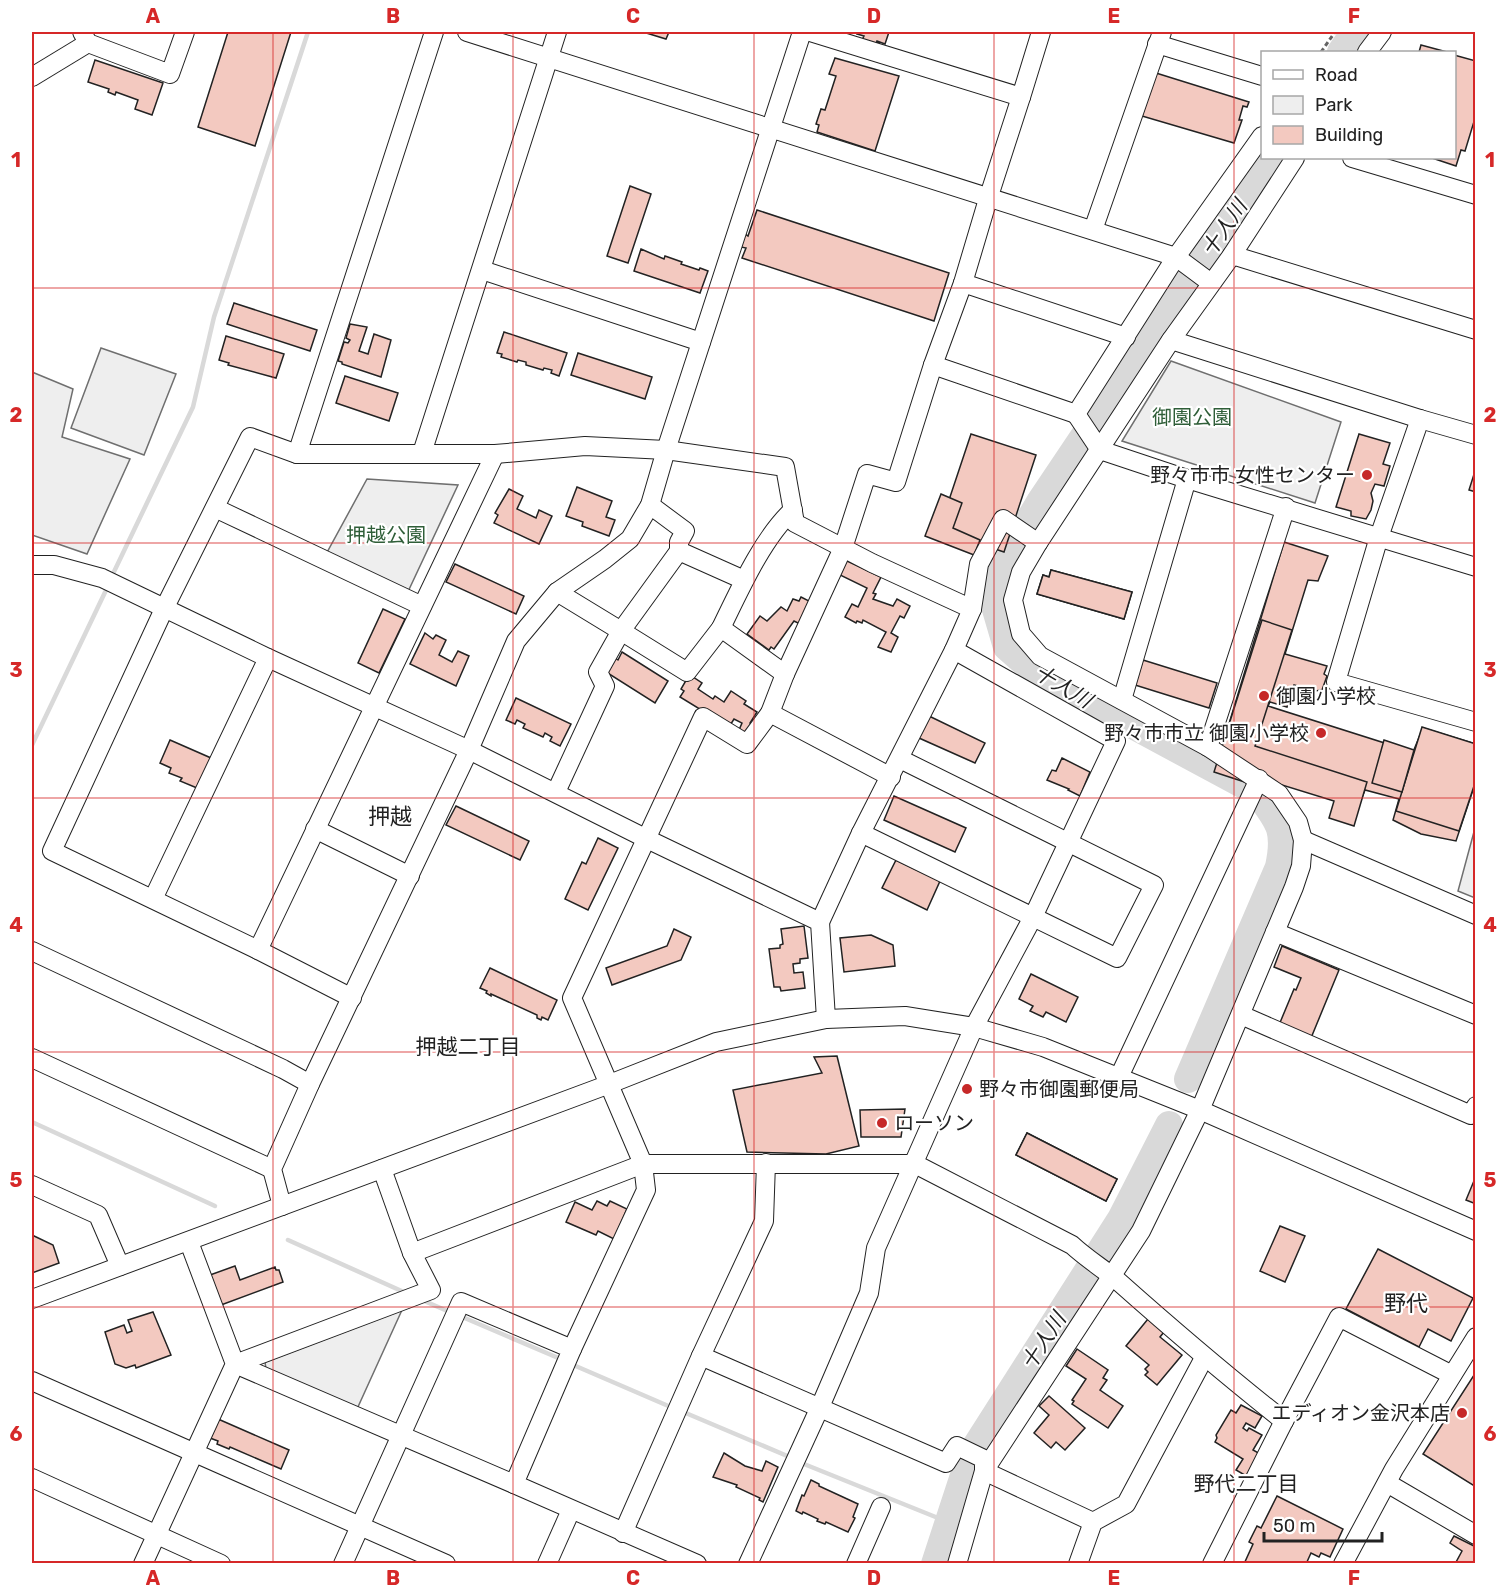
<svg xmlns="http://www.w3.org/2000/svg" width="1507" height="1595" font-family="Rubik,'Noto Sans JP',sans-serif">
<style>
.green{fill:#eee;stroke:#6f6f6f;stroke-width:1.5}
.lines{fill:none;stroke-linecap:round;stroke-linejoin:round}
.stream{stroke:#d9d9d9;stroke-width:4.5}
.river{stroke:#d9d9d9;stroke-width:28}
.building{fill:#f3c9c0;stroke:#222;stroke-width:1.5}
.minor-casing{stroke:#222;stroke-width:20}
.path{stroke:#646464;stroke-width:3;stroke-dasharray:4.5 3;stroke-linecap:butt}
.minor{stroke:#fff;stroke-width:18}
.grid{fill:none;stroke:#d62828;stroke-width:1.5;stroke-opacity:0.55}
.poi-dot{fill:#c62828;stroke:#fff;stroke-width:2}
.labels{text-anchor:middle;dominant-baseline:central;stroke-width:4.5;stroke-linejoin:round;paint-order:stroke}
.park-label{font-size:20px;fill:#2f5e38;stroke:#fff}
.poi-label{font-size:20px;fill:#222;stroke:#fff;text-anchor:end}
.water-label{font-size:21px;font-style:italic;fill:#222;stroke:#fff}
.neighbourhood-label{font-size:21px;fill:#222;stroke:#fff}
.quarter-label{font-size:22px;fill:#222;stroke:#fff}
.neatline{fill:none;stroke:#d62828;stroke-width:2}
.grid-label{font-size:20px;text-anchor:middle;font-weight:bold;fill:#d62828}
</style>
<rect width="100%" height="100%" fill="#fff"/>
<!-- green -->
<g class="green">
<path d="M101,348L176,374L144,455L71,428Z"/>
<path d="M1171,361L1341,422L1315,503L1122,441Z"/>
<path d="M32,372L73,389L62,437L130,459L87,554L32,535Z"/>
<path d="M367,479L458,485L405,598L324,558Z"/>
<path d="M1475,828V898L1458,891Z"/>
<path d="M402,1310L357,1409L266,1369L265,1362Z"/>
</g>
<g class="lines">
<!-- stream -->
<g class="stream">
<path d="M111,578L193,407L214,317L308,32"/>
<path d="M32,745L108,586"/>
<path d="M32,1122L215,1206"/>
<path d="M288,1240L406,1293"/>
<path d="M422,1300L452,1313"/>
<path d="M460,1316L563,1360"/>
<path d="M571,1364L673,1408"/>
<path d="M681,1411L792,1458"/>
<path d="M799,1462L948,1522"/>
</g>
<!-- river -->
<g class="river">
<path d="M1341,52L1355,32"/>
<path d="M1188,1079L1279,867C1287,829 1279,822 1257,792L1038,674L1007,647L993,599L998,578L1010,553L1040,502L1271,158"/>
<path d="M935,1564L971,1454L1121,1219L1169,1125"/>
</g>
</g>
<!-- building -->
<g class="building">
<path d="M228,32H291L255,146L198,127Z"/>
<path d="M643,32H669L666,39Z"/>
<path d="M858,32H889L885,44L877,41L876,44L862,40L864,36L857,34Z"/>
<path d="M1421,45L1447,52H1419Z"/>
<path d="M1454,55L1476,61V115L1465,151L1461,150L1456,166L1432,158H1454Z"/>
<path d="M835,58L899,76L875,151L817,132L819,125L816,124L821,109L825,110L836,76L829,74Z"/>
<path d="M95,60L163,83L152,115L135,109L138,100L116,92L115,95L108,92L109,89L88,82Z"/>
<path d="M1156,73L1249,102L1247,107L1243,106L1239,120H1242L1234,143L1142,116Z"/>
<path d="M630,186L651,194L628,263L607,256Z"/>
<path d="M757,210L949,273L934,321L742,258L746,248L741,247L745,234L748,236Z"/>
<path d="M641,249L664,259L665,256L682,262L681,264L699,270L700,268L708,271L700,293L634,271Z"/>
<path d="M234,303L317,330L310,351L227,324Z"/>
<path d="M350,324L367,327L359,351L368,354L374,334L391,340L381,377L342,364V362L338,361L344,342L348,343L350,340L346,338Z"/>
<path d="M504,332L567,353L559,376L551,373L552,370L544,368L543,370L526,365V362L518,360L517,362L501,357L502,354L497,353Z"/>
<path d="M226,336L284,354L276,378L228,365L229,363L219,360Z"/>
<path d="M578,353L652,377L645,399L571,375Z"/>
<path d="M345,376L398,393L389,421L336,403Z"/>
<path d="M971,434L1036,455L1004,552L939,530Z"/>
<path d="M1359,434L1390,443L1383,464L1390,466L1384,486L1375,484L1371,493L1373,501L1371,510L1366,519L1351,516V511L1336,507Z"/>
<path d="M1476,468V492L1469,490Z"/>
<path d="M577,487L612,501L606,517L615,520L609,536L582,526L583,522L566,516Z"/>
<path d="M509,489L523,496L517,509L536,518L539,510L552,516L539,544L494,523L498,515L495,513Z"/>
<path d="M941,494L962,503L953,528L980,540L974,555L925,536Z"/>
<path d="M1284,542L1328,556L1318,581L1308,580L1285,654L1327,666L1324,674L1327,676L1322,690L1315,691L1294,685L1287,707L1270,702L1268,706L1413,752L1423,728L1476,744V781L1456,841L1421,834L1393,820L1399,799L1365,790L1361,800L1336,792L1342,775L1269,753L1266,761L1245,753L1247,745L1225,737Z"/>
<path d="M845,560L881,577L873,593L876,594L873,599L893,606L897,599L910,606L904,618L900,616L891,633L898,637L891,652L878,647L886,632L863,620L862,623L857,621L856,623L845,617L852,604L858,607L867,588L838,574Z"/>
<path d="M455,564L524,596L516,614L446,582Z"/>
<path d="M1051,570L1132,592L1124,619L1037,594L1043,575L1049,577Z"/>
<path d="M1051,570L1132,592L1124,619L1037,594L1043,575L1049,577Z"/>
<path d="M801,597L809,601L800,624L794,621L774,649L771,647L769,650L747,634L760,616L767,621L781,607L787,611L793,599L799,601Z"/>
<path d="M383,609L405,619L379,673L358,663Z"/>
<path d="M1262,620L1292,630L1255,746L1367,782L1354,826L1329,818L1334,801L1263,779L1260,787L1214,772Z"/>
<path d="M425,633L433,639L436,635L446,640L439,655L452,662L458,651L469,656L456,686L410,664Z"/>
<path d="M622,652L668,681L655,703L606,672L615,658L618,660Z"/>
<path d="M1143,660L1217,683L1209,708L1135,685Z"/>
<path d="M688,677H693L702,683L698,689L713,699L715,696L724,702L731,691L746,701L744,704L757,712L750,723L753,725L747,735L739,730L742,723L734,719L729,727L680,697L684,691L681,689Z"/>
<path d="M516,698L571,724L560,746L550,741L552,737L545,733L543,737L523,728L525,724L517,720L515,724L506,720Z"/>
<path d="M929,716L985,743L975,763L919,738Z"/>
<path d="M1422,727L1476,744V780L1459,831L1396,811Z"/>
<path d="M170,740L211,758L197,788L180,781L182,778L169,773L171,768L160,763Z"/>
<path d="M1384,740L1414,750L1402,792L1372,783Z"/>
<path d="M1062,758L1090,772L1080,796L1068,790L1069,789L1047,780L1052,770L1056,771Z"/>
<path d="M894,796L966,828L955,852L884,820Z"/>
<path d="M456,806L529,841L520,860L446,825Z"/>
<path d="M598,838L618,848L588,910L565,899L582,862L586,864Z"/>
<path d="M896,860L940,881L927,910L882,888Z"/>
<path d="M804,926L808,958L800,959V963L793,964L794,973L803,972L805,988L781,991L780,987H774L769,949L780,948V945L783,944L781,929Z"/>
<path d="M674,929L691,937L681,960L612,985L606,968L667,946Z"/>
<path d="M871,935L893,945L895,966L844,972L840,938Z"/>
<path d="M1282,946L1339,970L1311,1038L1279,1025L1294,989L1296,990L1301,978L1274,967Z"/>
<path d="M490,968L557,1000L548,1020L542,1017L541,1020L537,1018V1015L491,994V996L486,993L487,991L480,988Z"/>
<path d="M1031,974L1078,997L1066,1022L1046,1012L1043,1017L1030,1011L1033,1006L1019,999Z"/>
<path d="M837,1056L859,1146L826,1154L747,1152L733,1090L822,1073L814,1057Z"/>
<path d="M905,1109L901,1137H861L860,1110Z"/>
<path d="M1027,1133L1117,1179L1106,1201L1016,1155Z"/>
<path d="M1027,1133L1117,1179L1106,1201L1016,1155Z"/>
<path d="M1476,1176V1204L1466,1200Z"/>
<path d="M597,1201L607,1206L610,1201L627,1209L614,1239L598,1231L596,1235L566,1222L575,1202L592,1210Z"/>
<path d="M1280,1226L1305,1236L1285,1282L1260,1271Z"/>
<path d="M32,1235L53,1245L59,1263L32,1273Z"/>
<path d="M1378,1249L1473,1298L1451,1341L1428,1329L1419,1347L1346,1309Z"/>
<path d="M235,1266L240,1280L275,1267L276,1270H279L283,1282L221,1305L210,1275Z"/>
<path d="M153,1312L171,1355L136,1368L135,1365L126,1368L115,1364L105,1332L124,1325L127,1333L132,1331L128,1320Z"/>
<path d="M1152,1314L1168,1327L1160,1337L1182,1355L1157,1385L1145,1375L1148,1372L1145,1369L1149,1365L1126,1346Z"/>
<path d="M1077,1349L1108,1370L1103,1378L1107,1380L1100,1390L1123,1406L1108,1428L1072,1404L1074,1401L1072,1400L1086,1379L1066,1366Z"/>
<path d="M1476,1372V1487L1423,1454Z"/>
<path d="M1049,1396L1085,1428L1065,1450L1056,1442L1051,1448L1034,1433L1049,1415L1039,1406Z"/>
<path d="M1241,1405L1262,1416L1255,1428L1246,1423L1243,1428L1247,1431L1249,1428L1262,1435L1253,1450L1262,1455L1248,1477L1236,1470L1243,1459L1215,1442L1217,1438L1216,1435L1231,1410L1236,1413Z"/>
<path d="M218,1419L289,1450L281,1469L230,1447L229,1449L217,1444L218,1441L210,1438Z"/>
<path d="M724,1453L745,1466L762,1471L766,1461L778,1467L763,1502L759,1500L760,1498L736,1487L737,1485L713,1477Z"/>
<path d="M811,1480L819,1484V1486L858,1504L853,1517L855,1518L848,1532L826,1522L825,1524L817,1521L818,1519L803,1512L802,1514L796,1511L802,1495L804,1496Z"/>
<path d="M1277,1496L1343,1529L1330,1557L1321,1553L1319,1557L1311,1553L1306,1564H1244L1253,1544L1249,1542L1257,1526L1261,1528Z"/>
<path d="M1454,1536L1476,1547V1564H1455L1462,1551L1450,1543Z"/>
</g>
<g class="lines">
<!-- minor casing -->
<g class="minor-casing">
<g id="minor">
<path d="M82,32L88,43L170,74L185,32"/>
<path d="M434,32L297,454H495L585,446L666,450L785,467L795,523L872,563L972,609"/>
<path d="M467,32L1176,257L1211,283"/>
<path d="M810,32L1021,97L1041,32"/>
<path d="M1157,44L1262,76"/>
<path d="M1367,52L1382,32"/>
<path d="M32,77L88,43"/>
<path d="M1352,158L1476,195"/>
<path d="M1093,230L1162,32"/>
<path d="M1232,255L1476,330"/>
<path d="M482,270L701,342"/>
<path d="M963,283L1126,337"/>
<path d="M1171,340L1420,419L1476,435"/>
<path d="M933,365L1076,414L1176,257L1262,136"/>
<path d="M1076,414L1100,450L1187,479L1476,567"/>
<path d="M1420,419L1379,537L1336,682L1476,722"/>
<path d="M422,453L557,32"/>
<path d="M215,508L422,606"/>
<path d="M679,551L744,580"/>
<path d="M32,565H54L102,578L268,658L469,750L647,839L820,922L826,1019"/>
<path d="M721,628C739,591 763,537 793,510"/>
<path d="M785,674L843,548L867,474L896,482L933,365L963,283L988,199L1021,97"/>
<path d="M1122,700L1187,479"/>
<path d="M770,713L891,777"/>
<path d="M1208,747L1286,507"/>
<path d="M556,792L605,686L598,672L621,631L557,592"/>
<path d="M315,829L410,876"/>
<path d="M861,833L1117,958L1154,885L900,759"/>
<path d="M1303,840L1476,915"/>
<path d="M153,899L268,658"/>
<path d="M820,922L861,833L954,650"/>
<path d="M1275,932L1476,1015"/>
<path d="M258,950L52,851L164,609L250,437L297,454"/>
<path d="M32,951L283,1069L310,1084"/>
<path d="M352,998L258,950L495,454"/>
<path d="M1241,1015L1471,1115L1476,1106"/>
<path d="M32,1058L272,1169"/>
<path d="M1119,1077L1259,779"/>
<path d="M382,1169L412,1253L643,1164L572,998L703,717L747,744L770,713L785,674L721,628L687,672L621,631L679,551V542L685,531L650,505"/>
<path d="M32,1185L98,1215L120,1266"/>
<path d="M282,1206L272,1169L310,1084L469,750L516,641L557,592L605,559L630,539L650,505L666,450L802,32"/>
<path d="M32,1299L607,1085L716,1042L826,1019L905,1016L974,1027L1043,1047L1200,1110L1476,1231"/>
<path d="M572,1349L646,1190L643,1164H915L1072,1245C1087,1259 1104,1269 1119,1282C1173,1330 1227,1376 1284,1421L1339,1317L1452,1375"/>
<path d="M701,1356L946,1463L957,1446L984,1459V1471L1093,1522"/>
<path d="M235,1364L514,1484"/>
<path d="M235,1364L431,1290L412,1253"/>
<path d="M32,1381L446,1564"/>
<path d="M32,1478L221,1564"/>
<path d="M1387,1483L1476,1535"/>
<path d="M623,1533L701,1356L764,1221L766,1163"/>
<path d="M143,1564L235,1364L189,1242"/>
<path d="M343,1564L461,1302L572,1349L514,1484L697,1564"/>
<path d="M547,1564L571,1510"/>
<path d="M748,1564L820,1407L869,1293L876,1248L974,1027L1033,917L1116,741L954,650L972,609L979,564L1003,519L1038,543"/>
<path d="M856,1564L881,1507"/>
<path d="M957,1564L984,1471L1141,1231L1200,1110L1294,887L1301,866L1303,840L1298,822L1279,794L1208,747L1040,656L1021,634L1013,600L1021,572L1038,543L1171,340L1232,255L1295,158"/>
<path d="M1078,1564L1093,1522L1126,1504L1204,1358"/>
<path d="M1212,1564L1284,1421"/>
<path d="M1343,1564L1394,1469L1476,1337"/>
</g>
</g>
<!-- path -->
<path class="path" d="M1321,52L1335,32"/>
<!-- minor -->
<use href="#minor" class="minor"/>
</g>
<!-- grid -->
<path class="grid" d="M273,32V1564M513,32V1564M754,32V1564M994,32V1564M1234,32V1564M32,288H1476M32,543H1476M32,798H1476M32,1052H1476M32,1307H1476"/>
<!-- markers -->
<g class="poi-dot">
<circle cx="1367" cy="475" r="6"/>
<circle cx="1264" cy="696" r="6"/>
<circle cx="1321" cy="733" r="6"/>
<circle cx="967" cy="1089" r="6"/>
<circle cx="882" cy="1123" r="6"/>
<circle cx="1462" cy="1413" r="6"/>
</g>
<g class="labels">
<!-- park labels -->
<g class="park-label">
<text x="1192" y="417">御園公園</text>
<text x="386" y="535">押越公園</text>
</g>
<!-- poi labels -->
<g class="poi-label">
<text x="1355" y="475">野々市市 女性センター</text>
<text x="1276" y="696" text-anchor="start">御園小学校</text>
<text x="1309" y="733">野々市市立 御園小学校</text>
<text x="979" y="1089" text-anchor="start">野々市御園郵便局</text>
<text x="894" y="1123" text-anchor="start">ローソン</text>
<text x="1450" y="1413">エディオン金沢本店</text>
</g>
<!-- water labels -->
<g class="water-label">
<text transform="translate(1224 228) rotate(-56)">十人川</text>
<text transform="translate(1063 686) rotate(31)">十人川</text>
<text transform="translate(1043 1341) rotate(-57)">十人川</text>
</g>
<!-- neighbourhood labels -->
<g class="neighbourhood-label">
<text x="468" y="1046">押越二丁目</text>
<text x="1246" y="1483">野代二丁目</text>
</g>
<!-- quarter labels -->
<g class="quarter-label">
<text x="390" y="816">押越</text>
<text x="1406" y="1303">野代</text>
</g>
</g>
<!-- border -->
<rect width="1507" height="1595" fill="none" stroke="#ffffff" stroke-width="66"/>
<!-- legend -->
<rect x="1261" y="51" width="195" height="108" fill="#ffffff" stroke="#a7a7a7" stroke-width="1.5"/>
<rect x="1273" y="70" width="30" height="9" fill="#ffffff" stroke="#a7a7a7" stroke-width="1.5"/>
<text x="1315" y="81" font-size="18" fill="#222222">Road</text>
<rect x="1273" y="96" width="30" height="18" fill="#eeeeee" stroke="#a7a7a7" stroke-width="1.5"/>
<text x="1315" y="111" font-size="18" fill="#222222">Park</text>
<rect x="1273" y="126" width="30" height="18" fill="#f3c9c0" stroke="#a7a7a7" stroke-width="1.5"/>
<text x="1315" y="141" font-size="18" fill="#222222">Building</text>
<!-- scale -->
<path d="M1264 1532v9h118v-9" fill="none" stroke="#222222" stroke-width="3"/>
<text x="1273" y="1532" font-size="18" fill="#222222" stroke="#ffffff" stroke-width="4.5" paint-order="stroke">50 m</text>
<rect x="33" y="33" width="1441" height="1529" class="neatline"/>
<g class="grid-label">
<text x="153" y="23">A</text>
<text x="393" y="23">B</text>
<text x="633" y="23">C</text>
<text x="874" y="23">D</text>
<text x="1114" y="23">E</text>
<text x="1354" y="23">F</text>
<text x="16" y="167">1</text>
<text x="1490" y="167">1</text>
<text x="16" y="422">2</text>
<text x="1490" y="422">2</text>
<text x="16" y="677">3</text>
<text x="1490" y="677">3</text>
<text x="16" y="932">4</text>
<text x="1490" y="932">4</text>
<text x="16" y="1187">5</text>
<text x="1490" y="1187">5</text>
<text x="16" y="1441">6</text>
<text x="1490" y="1441">6</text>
<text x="153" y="1585">A</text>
<text x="393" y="1585">B</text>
<text x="633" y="1585">C</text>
<text x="874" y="1585">D</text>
<text x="1114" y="1585">E</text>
<text x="1354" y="1585">F</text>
</g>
</svg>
